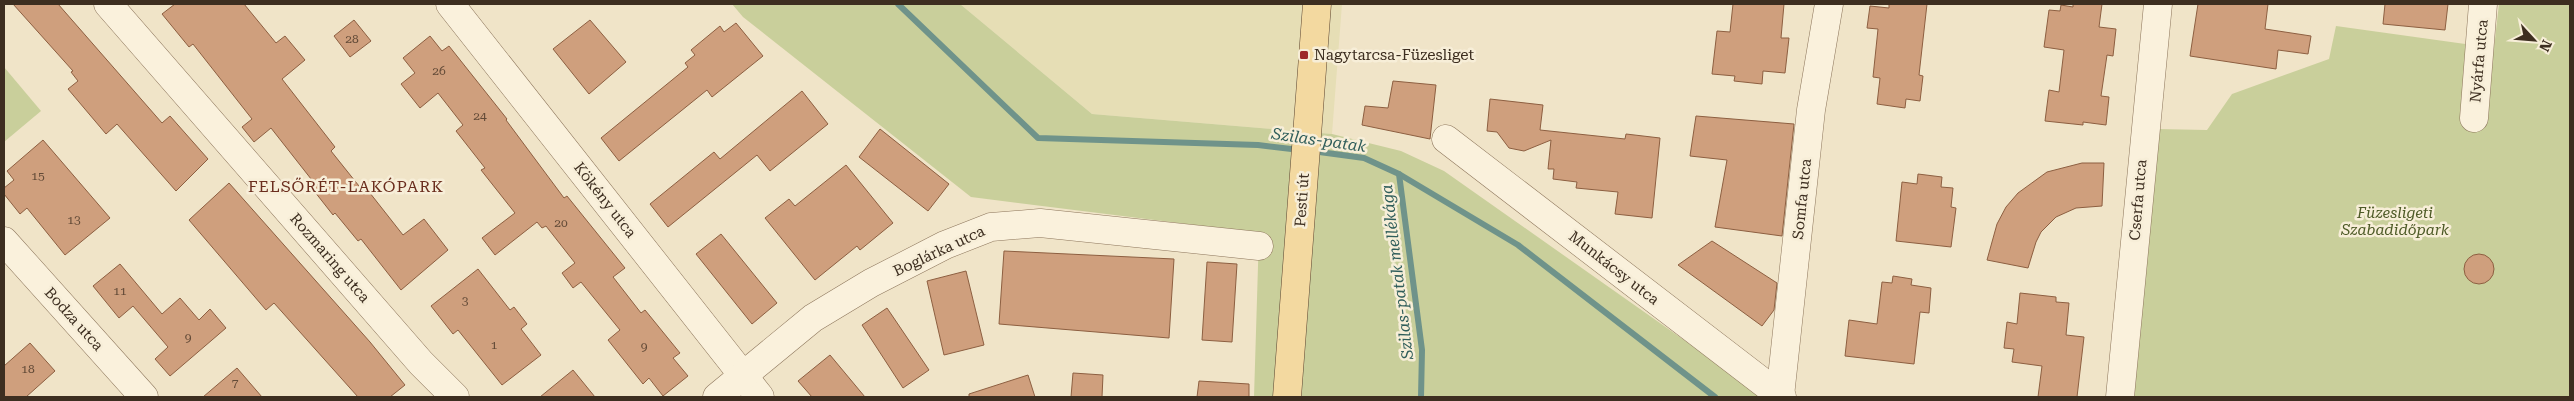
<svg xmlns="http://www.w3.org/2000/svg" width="2574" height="401" font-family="'Roboto Serif',serif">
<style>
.farmland{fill:#e6deb5}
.green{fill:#c9cf9b}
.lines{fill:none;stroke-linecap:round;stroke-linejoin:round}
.stream{stroke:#6f938a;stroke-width:6}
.building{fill:#cf9f7d;stroke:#8d5f41}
.minor-casing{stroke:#8d765c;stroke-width:29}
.major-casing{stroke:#5b4430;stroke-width:29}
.minor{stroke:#faf1dc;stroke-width:28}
.major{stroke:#f3d9a0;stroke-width:28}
.poi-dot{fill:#9e2a2b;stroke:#f7eed8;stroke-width:2}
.labels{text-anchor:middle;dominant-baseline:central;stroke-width:5;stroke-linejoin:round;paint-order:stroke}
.number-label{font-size:12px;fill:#624a37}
.poi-label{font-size:15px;fill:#3d2e20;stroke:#f7eed8;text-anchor:start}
.street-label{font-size:15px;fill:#3d2e20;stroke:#f7eed8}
.park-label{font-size:15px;font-style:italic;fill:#4d5a26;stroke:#f7eed8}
.water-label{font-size:16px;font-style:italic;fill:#2f5d5a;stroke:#f7eed8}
.neighbourhood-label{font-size:16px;letter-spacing:1px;fill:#6b2e1e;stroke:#f7eed8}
</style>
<rect width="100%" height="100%" fill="#f0e4c8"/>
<!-- farmland -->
<path class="farmland" d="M960,4H1342L1332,134L1092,114Z"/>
<!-- green -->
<g class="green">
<path d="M732,4H960L1092,114L1332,134L1401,151L1444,171L1765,397H1254L1259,233L971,197L743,17Z"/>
<path d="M2499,4H2570V397H2133L2157,129L2207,130L2232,94L2329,59L2336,26L2494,48Z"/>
<path d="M4,67L41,111L4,142Z"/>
</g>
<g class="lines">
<!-- stream -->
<g class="stream">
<path d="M898,4L1038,138L1258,145L1300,150"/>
<path d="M1312,151L1364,158L1399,174L1518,245L1715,397"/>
<path d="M1399,174L1422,350L1421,397"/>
</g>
</g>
<!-- building -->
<g class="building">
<path d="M13,4H58L162,123L170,116L208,159L176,191L117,124L106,134L68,89L78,81L71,72L73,71Z"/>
<path d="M175,4H244L276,43L285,36L305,60L282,79L335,147L331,151L363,191L366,188L403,235L424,219L448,250L401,290L361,239L358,241L335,213L333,215L311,187L315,184L271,128L254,142L242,127L252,119L193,44L189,47L162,14Z"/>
<path d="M1733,4H1784L1781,38H1789L1785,73L1763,71L1762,84L1734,81L1735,76L1712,74L1717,31L1730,32Z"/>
<path d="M1889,4H1927L1919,75L1923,76L1920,101L1906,99L1905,108L1877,104L1880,78L1873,77L1878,29L1867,28L1870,6L1889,8Z"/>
<path d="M2073,4H2102L2099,27L2116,29L2113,56L2107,55L2101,96L2109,97L2106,125L2083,122V125L2045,121L2049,90L2059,92L2064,50L2044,47L2049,10L2060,11L2061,5L2073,7Z"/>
<path d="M2198,4H2268L2265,29L2311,36L2308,54L2278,50L2276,69L2190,56Z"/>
<path d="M2385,4H2448L2445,30L2383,24Z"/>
<path d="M354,20L371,41L350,57L334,36Z"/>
<path d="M590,20L626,62L589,94L553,49Z"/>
<path d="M736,23L763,56L712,97L707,90L619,161L601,138L688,67L685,63L695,55L691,50L720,26L724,32Z"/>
<path d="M430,36L442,51L449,46L507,119L506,120L564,198L567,196L625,268L613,277L641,313L645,310L680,353L673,358L688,376L663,396L649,378L643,384L608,340L620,330L581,282L573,288L562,273L575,263L546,226L542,228L537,222L495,255L482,238L515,213L481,170L485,168L456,131L463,125L438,93L420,108L401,84L415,73L403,58Z"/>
<path d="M1393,81L1436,85L1430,139L1362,125L1365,106L1388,108Z"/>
<path d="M802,91L828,124L770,171L757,155L668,227L650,204L714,152L720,159Z"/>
<path d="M1490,99L1543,105L1540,130L1625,139L1626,134L1660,138L1652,218L1615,214L1618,192L1576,188L1577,182L1553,179L1554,169H1548L1551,140L1524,151L1509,148L1497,132L1487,131Z"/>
<path d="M1696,116L1794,124L1782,236L1715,227L1727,160L1690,156Z"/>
<path d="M880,129L949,184L928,211L859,157Z"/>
<path d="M43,140L110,218L65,255L27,208L20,214L4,194V188L14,180L7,171Z"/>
<path d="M2082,163H2104L2102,206L2076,208L2056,217L2041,232L2036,242L2028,268L1987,260L1997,224L2006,207L2018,193L2047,172Z"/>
<path d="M846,165L893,223L860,250L857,246L815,280L765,218L789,199L795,206Z"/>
<path d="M1918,174L1942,177L1941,187L1953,188L1951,207L1956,208L1951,247L1896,241L1902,182L1917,184Z"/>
<path d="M229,183L370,342L405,385L390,397H358L274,303L266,310L189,220Z"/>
<path d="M721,234L777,303L752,324L696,254Z"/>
<path d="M1712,241L1777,283L1774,310L1762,326L1678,265Z"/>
<path d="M1004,251L1174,259L1169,338L999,324Z"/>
<circle cx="2479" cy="269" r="15"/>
<path d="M1207,262L1237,264L1232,342L1202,340Z"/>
<path d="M120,264L162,314L180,298L199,320L210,309L226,328L170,376L155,359L168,347L133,306L119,318L93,286Z"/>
<path d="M478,269L510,310L514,307L527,324L521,329L541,355L502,385L458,330L453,334L431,306Z"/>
<path d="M966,271L984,345L944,355L927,281Z"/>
<path d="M1893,276L1912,279L1911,285L1931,288L1929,313L1920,312L1914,364L1845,356L1849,320L1877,324L1882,282L1892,283Z"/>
<path d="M2020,293L2056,297V302L2069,303L2066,335L2084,337L2077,397H2038L2042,366L2012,362L2014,349L2004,348L2007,322L2017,324Z"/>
<path d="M887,308L929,370L903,388L862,325Z"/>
<path d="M30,343L55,371L26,397H4V366Z"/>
<path d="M830,355L865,397H812L798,381Z"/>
<path d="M237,368L262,397H203Z"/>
<path d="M573,370L595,397H540Z"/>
<path d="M1073,373L1103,375L1102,397H1071Z"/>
<path d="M1028,375L1035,397H969V394Z"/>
<path d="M1199,381L1249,384V397H1197Z"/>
</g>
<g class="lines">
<!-- minor casing -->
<g class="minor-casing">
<g id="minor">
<path d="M108,4L421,363L455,397"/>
<path d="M450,4L760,397"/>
<path d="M2474,118L2483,4"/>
<path d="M1446,139L1782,397"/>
<path d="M4,241L144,397"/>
<path d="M1780,396L1811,110L1829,4"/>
<path d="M717,397L813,318L871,283L945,245L991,227L1040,223L1259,246"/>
<path d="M2120,397L2158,4"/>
</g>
</g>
<!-- major casing -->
<g class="major-casing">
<path id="major" d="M1287,397L1317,4"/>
</g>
<!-- minor -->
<use href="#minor" class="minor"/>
<!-- major -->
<use href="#major" class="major"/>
</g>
<!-- markers -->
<rect class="poi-dot" x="1299" y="50" width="10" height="10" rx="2.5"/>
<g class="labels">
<!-- number labels -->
<g class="number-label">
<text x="352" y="39">28</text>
<text x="439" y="71">26</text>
<text x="480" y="116">24</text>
<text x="38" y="176">15</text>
<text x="74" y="220">13</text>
<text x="561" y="223">20</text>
<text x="120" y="291">11</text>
<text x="465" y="301">3</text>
<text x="188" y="338">9</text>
<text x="494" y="345">1</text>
<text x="644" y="347">9</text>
<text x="28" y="369">18</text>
<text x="235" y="383">7</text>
</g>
<!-- poi labels -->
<g class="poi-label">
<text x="1314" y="55">Nagytarcsa-Füzesliget</text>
</g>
<!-- street labels -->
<g class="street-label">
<text transform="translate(2479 61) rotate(-85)">Nyárfa utca</text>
<text transform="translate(1802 199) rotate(-84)">Somfa utca</text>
<text transform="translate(605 200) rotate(52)">Kökény utca</text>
<text transform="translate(1302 200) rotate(-86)">Pesti út</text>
<text transform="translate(2138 200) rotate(-85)">Cserfa utca</text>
<text transform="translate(939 251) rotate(-25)">Boglárka utca</text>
<text transform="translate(330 258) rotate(49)">Rozmaring utca</text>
<text transform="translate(1614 268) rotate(38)">Munkácsy utca</text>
<text transform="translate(74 319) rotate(48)">Bodza utca</text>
</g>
<!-- park labels -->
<g class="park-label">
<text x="2395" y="213">Füzesligeti<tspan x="2395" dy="17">Szabadidőpark</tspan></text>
</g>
<!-- water labels -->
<g class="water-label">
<text transform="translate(1319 140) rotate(8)">Szilas-patak</text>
<text transform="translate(1397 272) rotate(-97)">Szilas-patak mellékága</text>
</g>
<!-- neighbourhood labels -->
<g class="neighbourhood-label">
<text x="346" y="186">FELSŐRÉT-LAKÓPARK</text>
</g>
</g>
<!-- border -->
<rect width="2574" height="401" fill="none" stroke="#3d2e20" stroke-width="10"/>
<!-- north arrow -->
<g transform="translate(2534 40) rotate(116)" stroke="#f7eed8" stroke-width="4" paint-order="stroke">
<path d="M0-4L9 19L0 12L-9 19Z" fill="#3d2e20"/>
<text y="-8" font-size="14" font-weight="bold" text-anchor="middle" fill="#3d2e20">N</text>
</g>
</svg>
